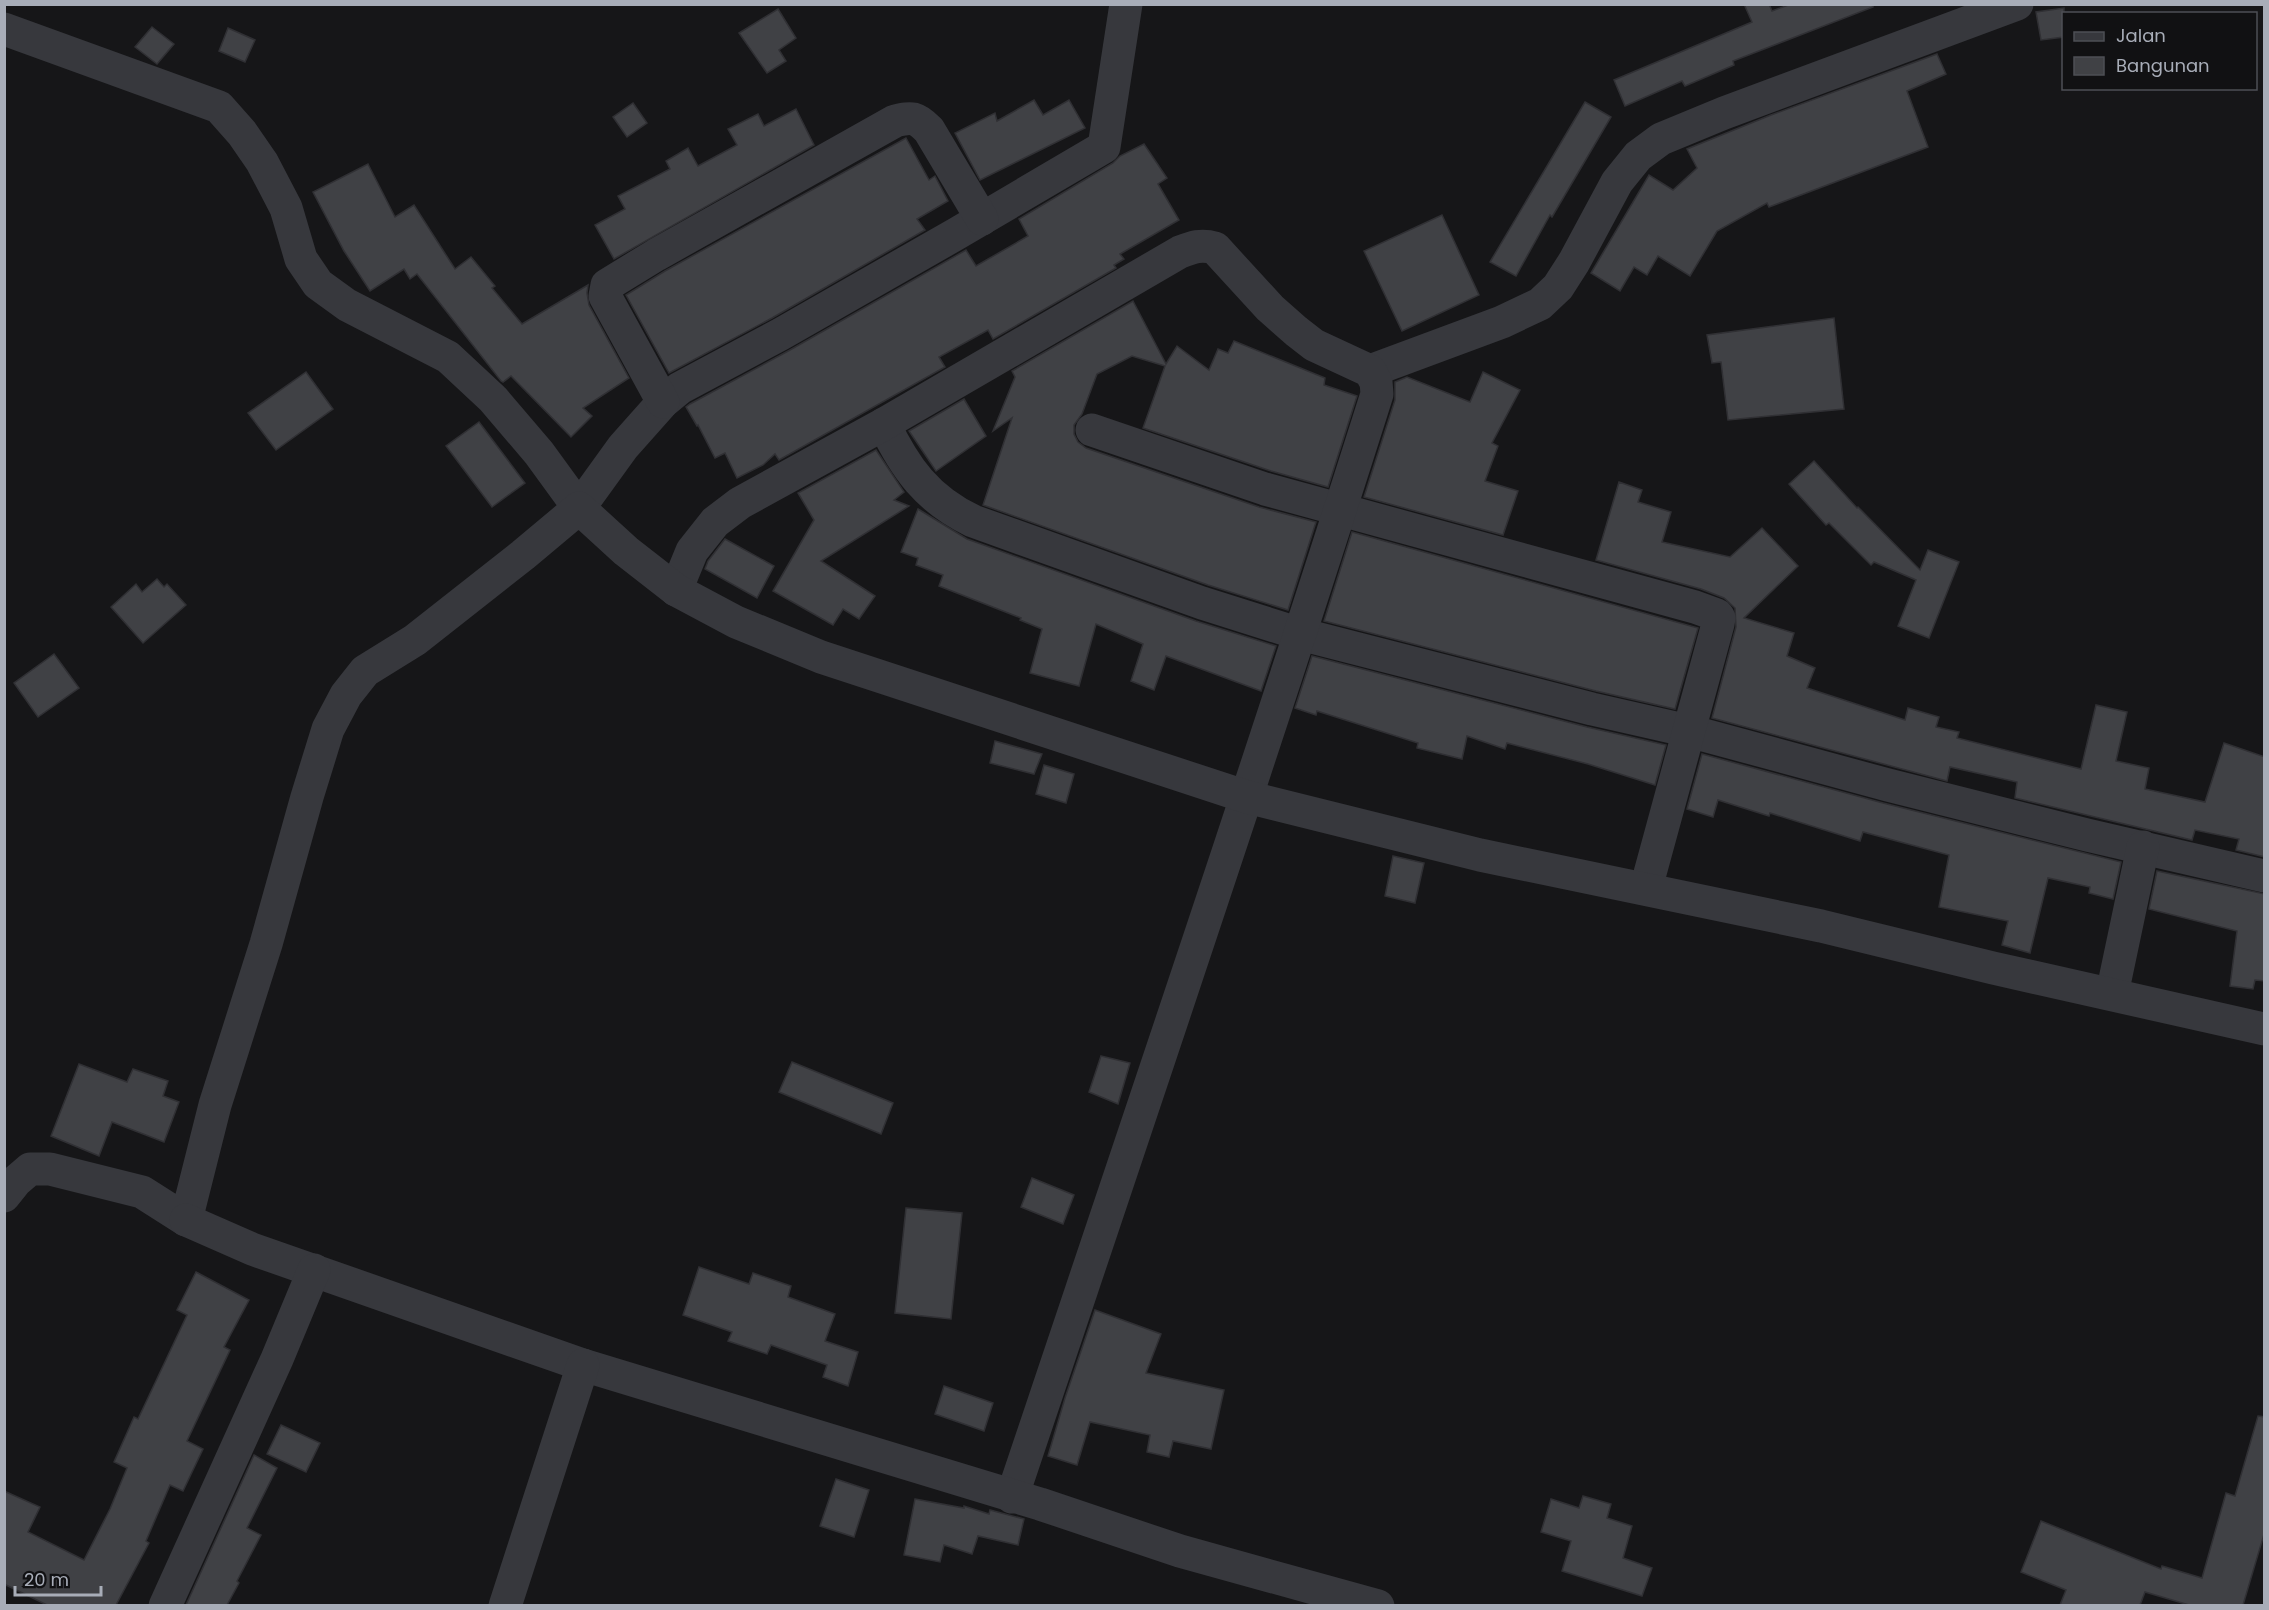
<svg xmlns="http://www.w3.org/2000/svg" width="2269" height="1610" font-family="Poppins,sans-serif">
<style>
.building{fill:#404145;stroke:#303034;stroke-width:1.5}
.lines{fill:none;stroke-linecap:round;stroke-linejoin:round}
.minor{stroke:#37383d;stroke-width:33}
</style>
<rect width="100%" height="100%" fill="#161618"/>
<!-- building -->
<g class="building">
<path d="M1744,4H1769L1772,11L1791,4H1873V7L1733,61L1734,65L1685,86L1682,81L1625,106L1614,80L1752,22Z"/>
<path d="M2064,8V37L2041,40L2036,12Z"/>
<path d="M778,9L796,38L779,50L786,61L767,73L739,33Z"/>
<path d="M152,27L174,44L157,64L135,47Z"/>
<path d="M228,28L255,40L245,62L219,51Z"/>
<path d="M1937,54L1946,74L1907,91L1928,147L1769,207L1767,203L1717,231L1690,276L1658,256L1647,275L1634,267L1620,291L1591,273L1649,175L1673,190L1697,168L1687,149L1771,115Z"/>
<path d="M1034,100L1043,115L1069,100L1085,128L980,180L955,133L995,113L997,121Z"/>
<path d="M1585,102L1611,117L1552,217L1550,215L1516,276L1490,262Z"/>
<path d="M633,103L647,123L627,137L613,117Z"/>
<path d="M796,109L814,145L614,259L595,225L625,209L618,196L670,169L666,161L688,148L698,166L737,145L728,129L758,114L764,126Z"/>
<path d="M906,138L929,180L935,176L948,201L917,219L925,230L772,318L669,373L626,295L665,271Z"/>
<path d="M1144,144L1167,178L1158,184L1179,220L1120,254L1124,259L1114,265L1116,268L993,339L988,330L939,357L945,367L779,460L775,454L763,465L737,478L725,453L715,458L698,425L697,426L686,407L690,404L790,350L966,250L976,266L1028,236L1019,219L1113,163L1120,156Z"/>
<path d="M368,164L395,217L414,205L455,269L471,257L495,286L492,288L522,324L588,285L587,293L589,305L629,378L583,408L592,416L571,437L511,376L503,382L501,381L417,274L410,279L404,269L370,291L344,251L313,192Z"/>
<path d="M1442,215L1479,295L1402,331L1364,251Z"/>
<path d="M1133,301L1166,364L1177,346L1209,370L1218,349L1228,353L1234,341L1325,378L1324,385L1357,396L1328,487L1271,471L1143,428L1165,366L1132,356L1097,374L1082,414L1074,425V434L1078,442L1086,448L1259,507L1316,522L1288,610L1208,585L983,505L1012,418L993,431L1015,377L1012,371Z"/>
<path d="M1834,318L1844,409L1728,420L1721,362L1712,363L1707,335Z"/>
<path d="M306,372L333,409L276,450L248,413Z"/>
<path d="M1483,372L1520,390L1492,443L1498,446L1485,481L1518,491L1503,535L1364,497L1395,400V382L1407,377L1470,402Z"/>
<path d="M964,399L986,436L936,471L909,431Z"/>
<path d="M479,422L525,483L492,507L446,446Z"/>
<path d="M876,450L904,492L894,500L909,506L821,561L875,596L859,619L843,609L833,625L773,591L814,520L798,493Z"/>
<path d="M1814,461L1857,508L1858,507L1920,570L1928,550L1959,562L1929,638L1898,626L1916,580L1874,562L1871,565L1829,523L1826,525L1789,484Z"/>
<path d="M1619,482L1642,490L1638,502L1671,512L1662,542L1730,557L1762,528L1798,566L1744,618L1794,633L1787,656L1815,668L1807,688L1905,720L1908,708L1939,717L1936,727L1959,732L1957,738L2081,769L2096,705L2127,712L2116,761L2149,768L2145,789L2205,802L2224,743L2265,757V857L2236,850L2239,839L2195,830L2192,840L2015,798L2017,782L1950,767L1947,781L1712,718L1736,627L1735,608L1724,598L1701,589L1596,560Z"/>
<path d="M918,509L967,539L1196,621L1276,646L1261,691L1166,656L1154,690L1131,681L1143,644L1096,624L1079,686L1030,673L1042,629L1020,620L1021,618L939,586L943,575L916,565L918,558L901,552Z"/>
<path d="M1352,532L1698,628L1675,709L1596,691L1324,621Z"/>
<path d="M725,539L774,566L757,598L705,569L708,561Z"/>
<path d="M157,579L164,587L167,584L186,605L143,643L111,607L136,584L142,592Z"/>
<path d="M54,654L79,688L38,717L14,683Z"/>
<path d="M1312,656L1587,727L1666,745L1655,785L1588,764L1507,743L1505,749L1467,736L1462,759L1417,748L1418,743L1317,711L1316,715L1295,708Z"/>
<path d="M995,741L1042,754L1034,774L990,763Z"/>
<path d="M1702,754L1883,803L2121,862L2113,899L2089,893L2090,887L2048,878L2030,953L2002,945L2008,921L1939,907L1949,855L1863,832L1860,841L1770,813L1769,816L1718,800L1713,817L1687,809Z"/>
<path d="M1044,765L1074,774L1066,803L1036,794Z"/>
<path d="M1393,856L1424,863L1415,903L1385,896Z"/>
<path d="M2157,871L2265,894V981L2255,980L2253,989L2230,986L2237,931L2149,909Z"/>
<path d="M1101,1056L1130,1063L1118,1104L1089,1092Z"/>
<path d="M792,1062L893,1103L881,1134L779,1092Z"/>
<path d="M79,1064L127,1082L133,1069L168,1081L163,1096L179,1102L164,1142L112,1122L99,1156L51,1136Z"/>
<path d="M1032,1178L1074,1195L1063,1224L1021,1207Z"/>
<path d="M906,1208L962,1213L951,1319L895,1313Z"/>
<path d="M699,1267L749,1284L753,1273L791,1286L788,1297L835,1314L825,1341L858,1352L848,1386L823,1377L827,1365L771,1345L767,1354L728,1341L732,1332L683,1315Z"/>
<path d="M196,1272L249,1300L224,1347L230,1350L187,1441L203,1449L183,1491L170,1485L146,1541L149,1543L116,1605H47L6,1585L4,1588V1491L40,1507L28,1532L84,1560L110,1509L127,1468L114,1462L134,1417L138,1419L187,1315L177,1310Z"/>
<path d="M1095,1310L1161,1334L1146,1373L1224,1390L1211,1449L1173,1441L1169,1457L1147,1452L1150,1435L1090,1422L1077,1465L1048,1456L1065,1398Z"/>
<path d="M944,1386L993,1403L984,1431L935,1414Z"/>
<path d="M2258,1416L2265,1417V1531L2243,1605H2189L2145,1592L2140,1605H2060L2066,1590L2021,1572L2041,1521L2161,1569L2162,1566L2202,1578L2226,1493L2235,1496Z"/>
<path d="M281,1425L320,1443L306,1472L267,1454Z"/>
<path d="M254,1455L277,1468L247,1528L261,1535L237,1581L239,1583L227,1605H186Z"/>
<path d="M836,1479L869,1490L854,1537L820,1526Z"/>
<path d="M1583,1496L1611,1504L1607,1518L1632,1526L1623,1558L1652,1568L1642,1596L1562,1571L1571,1541L1541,1532L1551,1499L1579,1508Z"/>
<path d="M915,1499L964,1508V1506L989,1514L990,1510L1024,1519L1018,1545L978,1536L972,1554L944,1545L940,1562L904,1555Z"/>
</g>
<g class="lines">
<!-- minor -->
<g class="minor">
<path d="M4,29L219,107L242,133L262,162L286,208L301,259L318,284L347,305L448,357L493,399L539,453L579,508L623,447L663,402L680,388L781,334L956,234L1104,147L1126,4"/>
<path d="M1370,371L1502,322L1540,304L1558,287L1574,262L1617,182L1638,156L1661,139L1724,113L2017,4"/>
<path d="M663,402L605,296L607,285L656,255L895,121C913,117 916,117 929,130L982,219"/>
<path d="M884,424C905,468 927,499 973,521L1202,603L1300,634L1592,709L1689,731L1888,785L2087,835L2264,876"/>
<path d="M1092,430L1265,489L1695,607L1717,615L1719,618L1718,624L1646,888"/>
<path d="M676,590L692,551L715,522L740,503L884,424L1180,252C1193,247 1201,244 1215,248L1270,308L1296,331L1314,345L1370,371L1376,382L1377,394C1260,763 1135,1130 1012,1497"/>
<path d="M2112,994L2143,847"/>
<path d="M4,1196L16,1181L30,1169H50L142,1192L186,1220L215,1105L266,944L307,797L328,729L346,695L365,671L415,640L523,555L579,508L626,551L676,590L736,622L821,657L1247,797L1480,855L1821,926L1993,968L2264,1029"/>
<path d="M186,1220L252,1249L583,1365L1040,1504L1180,1551L1378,1606"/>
<path d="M165,1606L277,1359L314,1270"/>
<path d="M505,1606L583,1365"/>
</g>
</g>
<!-- border -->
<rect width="2269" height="1610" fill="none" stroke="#a8adb8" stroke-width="12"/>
<!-- legend -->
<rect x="2062" y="12" width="195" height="78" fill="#111113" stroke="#4d4f55" stroke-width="1.5"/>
<rect x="2074" y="32" width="30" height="9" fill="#37383d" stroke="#4d4f55" stroke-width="1.5"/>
<text x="2116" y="42" font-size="18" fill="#a8adb8">Jalan</text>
<rect x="2074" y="57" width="30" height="18" fill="#404145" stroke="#4d4f55" stroke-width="1.5"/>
<text x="2116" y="72" font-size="18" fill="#a8adb8">Bangunan</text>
<!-- scale -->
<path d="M15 1586v9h86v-9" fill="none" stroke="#a8adb8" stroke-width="3"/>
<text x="24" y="1586" font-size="18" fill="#a8adb8" stroke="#111113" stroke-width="4.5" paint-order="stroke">20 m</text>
</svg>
